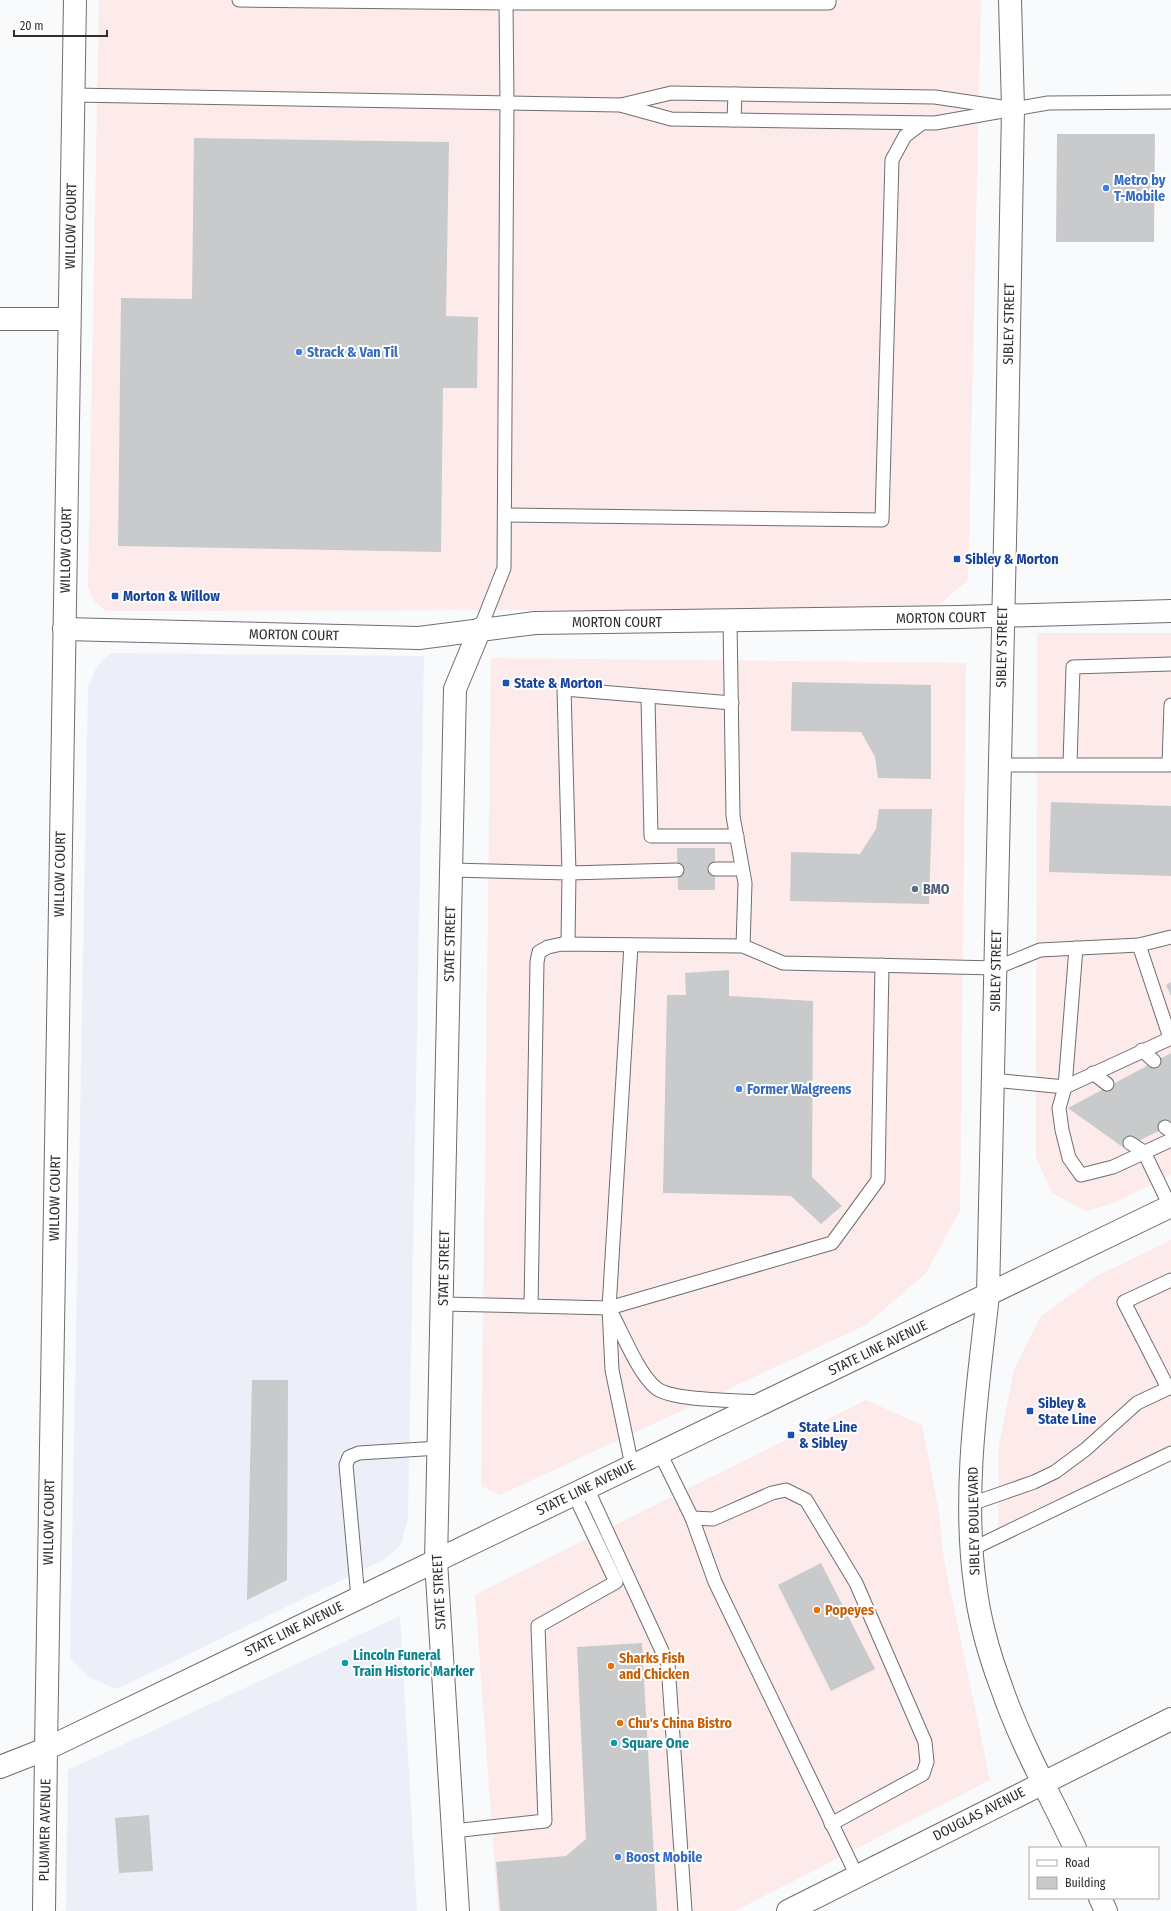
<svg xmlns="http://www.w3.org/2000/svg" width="1171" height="1911" font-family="'Fira Sans Condensed',sans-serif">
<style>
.commercial{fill:#fcebea}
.built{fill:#eceff7}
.building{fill:#c9cacb}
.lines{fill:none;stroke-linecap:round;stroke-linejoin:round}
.service-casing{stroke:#6e6e6f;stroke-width:15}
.minor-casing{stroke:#6e6e6f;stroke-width:24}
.tertiary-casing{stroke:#6e6e6f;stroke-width:24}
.secondary-casing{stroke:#6e6e6f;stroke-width:24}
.service{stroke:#fff;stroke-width:13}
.minor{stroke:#fff;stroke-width:22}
.tertiary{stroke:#fff;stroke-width:22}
.secondary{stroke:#fff;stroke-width:22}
.shop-dot{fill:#3f7fe0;stroke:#fff;stroke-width:1.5}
.transit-dot{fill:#1a4fb4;stroke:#fff;stroke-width:1.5}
.service-dot{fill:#5c6f8a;stroke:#fff;stroke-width:1.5}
.food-dot{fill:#e8710a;stroke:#fff;stroke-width:1.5}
.culture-dot{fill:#0f9aa8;stroke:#fff;stroke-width:1.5}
.labels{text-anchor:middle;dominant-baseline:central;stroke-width:4;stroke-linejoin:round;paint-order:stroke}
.shop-label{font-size:14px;font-weight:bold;fill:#366cbe;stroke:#fff;text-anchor:start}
.street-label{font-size:14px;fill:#2f2f2f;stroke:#fff}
.transit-label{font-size:14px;font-weight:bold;fill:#164399;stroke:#fff;text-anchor:start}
.service-label{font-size:14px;font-weight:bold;fill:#4e5e75;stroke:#fff;text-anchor:start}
.food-label{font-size:14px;font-weight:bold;fill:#c56008;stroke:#fff;text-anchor:start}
.culture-label{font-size:14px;font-weight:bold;fill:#0d838f;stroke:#fff;text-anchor:start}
</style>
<rect width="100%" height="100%" fill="#f9fafb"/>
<!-- commercial -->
<g class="commercial">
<path d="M99,0H981L968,580L940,604L919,609L106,611L94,601L88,587Z"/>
<path d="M1037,633H1171V1175L1114,1203L1086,1211L1052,1193L1036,1157Z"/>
<path d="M491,658L966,663L960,1211L926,1273L866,1325L500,1495L481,1486Z"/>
<path d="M1171,1240V1453L998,1536L999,1445L1014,1370L1040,1317L1095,1277Z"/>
<path d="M866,1400L922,1425L939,1512L944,1560L990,1780L735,1911H498L475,1595Z"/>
</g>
<!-- built -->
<g class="built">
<path d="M111,653L424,656L408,1517L401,1545L383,1560L117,1689L90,1678L70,1658L88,687L97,666Z"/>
<path d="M400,1616L417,1911H66L68,1770Z"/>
</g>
<!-- building -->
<g class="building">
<path d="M1057,134H1155L1154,242H1056Z"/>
<path d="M194,138L449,142L446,316L478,317L477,388H443L441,552L118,546L121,298L192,299Z"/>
<path d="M792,682L931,685V779L878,778L875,757L861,732L791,731Z"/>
<path d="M1051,802L1171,806V876L1049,872Z"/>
<path d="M879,809H932L929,904L790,901L791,852L860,854L876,829Z"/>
<path d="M677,848H715V890H678Z"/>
<path d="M729,970V996L813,1001L812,1177L842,1206L821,1224L791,1196L663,1193L667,995H686L685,973Z"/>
<path d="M1171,982V996L1166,985Z"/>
<path d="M1171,1053V1125L1124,1148L1068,1108Z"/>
<path d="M252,1380H288L287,1580L247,1600Z"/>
<path d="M821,1563L875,1669L831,1691L778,1585Z"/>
<path d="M642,1643L657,1911H500L496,1862L566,1856L586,1839L577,1647Z"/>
<path d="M149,1815L153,1871L119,1873L115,1818Z"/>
</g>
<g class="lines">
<!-- service casing -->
<g class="service-casing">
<g id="service">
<path d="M239,0L506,3L507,103L504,568L480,629"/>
<path d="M506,3H829V0"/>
<path d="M73,95L620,105L671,119L935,123L1048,103L1171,102"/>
<path d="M621,105L671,93L935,97L1002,107"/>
<path d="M734,120L735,94"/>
<path d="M505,515L882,520L892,160L905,136L922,123"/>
<path d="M730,621L733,816L745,883L743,946"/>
<path d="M648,697L651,836H737"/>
<path d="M1070,764L1073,667L1171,664"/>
<path d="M1000,765H1169L1171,705"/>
<path d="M715,869H742"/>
<path d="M452,870L569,873L568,944"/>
<path d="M677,870L569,873L564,689L732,703"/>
<path d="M631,945L609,1308L612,1370L632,1466"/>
<path d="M1139,945L1170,1038"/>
<path d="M1076,948L1065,1087L1059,1108L1062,1130L1069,1158L1081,1175L1113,1167L1171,1140"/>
<path d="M1142,1050L1154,1061"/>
<path d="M1093,1073L1107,1084"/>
<path d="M993,1080L1065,1087L1171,1038"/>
<path d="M1165,1127L1171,1131"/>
<path d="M1130,1143L1144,1152L1170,1206"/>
<path d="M443,1304L609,1308L832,1243L878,1180L882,965"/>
<path d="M531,1306L537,962L539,952L548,947L562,944L743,946L783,963L996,968L1040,950L1139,945L1171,937"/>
<path d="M611,1312C623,1334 638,1373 656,1388C672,1401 737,1400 759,1402"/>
<path d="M1168,1388L1124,1302L1171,1280"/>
<path d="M660,1453L692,1518L715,1582L857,1876"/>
<path d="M587,1488L668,1664L685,1911"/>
<path d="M971,1504L1034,1482L1055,1472L1086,1449L1137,1403L1171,1387"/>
<path d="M692,1518L713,1519L772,1493L786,1490L806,1500L856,1583L925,1742L927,1762L923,1774L831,1824"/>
<path d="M972,1549L1171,1453"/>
<path d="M358,1598L346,1465L349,1457L359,1453L439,1448"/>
<path d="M453,1831L545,1821L538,1626L616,1582L574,1494"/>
</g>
</g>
<!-- minor casing -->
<g class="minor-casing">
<g id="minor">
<path d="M0,319H69"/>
<path d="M64,629L419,638L535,623L960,617L1171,611"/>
<path d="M436,1561L455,689L480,629"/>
<path d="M44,1911L46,1749"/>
<path d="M788,1911L1171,1719"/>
</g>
</g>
<!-- tertiary casing -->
<g class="tertiary-casing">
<g id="tertiary">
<path d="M436,1561L458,1911"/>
<path d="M46,1749L75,0"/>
<path d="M0,1767L46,1749L1171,1206"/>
</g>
</g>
<!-- secondary casing -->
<g class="secondary-casing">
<g id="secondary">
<path d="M1010,0L1013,108L1006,496L988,1295C978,1388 962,1490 975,1584C979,1618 989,1654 1001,1686C1020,1742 1050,1795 1075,1848"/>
<path d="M1100,1898L1106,1911"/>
</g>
</g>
<!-- service -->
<use href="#service" class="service"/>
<!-- minor -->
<use href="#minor" class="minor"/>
<!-- tertiary -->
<use href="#tertiary" class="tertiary"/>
<!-- secondary -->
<use href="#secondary" class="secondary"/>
</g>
<!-- markers -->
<g class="shop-dot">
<circle cx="1106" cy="188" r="4"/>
<circle cx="299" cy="352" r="4"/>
<circle cx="739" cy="1089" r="4"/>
<circle cx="618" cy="1857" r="4"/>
</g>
<g class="transit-dot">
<rect x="953" y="555" width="8" height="8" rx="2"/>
<rect x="111" y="592" width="8" height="8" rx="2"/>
<rect x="502" y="679" width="8" height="8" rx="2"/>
<rect x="1026" y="1407" width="8" height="8" rx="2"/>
<rect x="787" y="1431" width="8" height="8" rx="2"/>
</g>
<circle class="service-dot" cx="915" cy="889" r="4"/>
<g class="food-dot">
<circle cx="817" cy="1610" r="4"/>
<circle cx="611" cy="1666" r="4"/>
<circle cx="620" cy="1723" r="4"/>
</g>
<g class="culture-dot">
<circle cx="345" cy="1663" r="4"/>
<circle cx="614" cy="1743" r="4"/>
</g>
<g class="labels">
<!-- shop labels -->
<g class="shop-label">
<text x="1114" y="180">Metro by<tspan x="1114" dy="16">T-Mobile</tspan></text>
<text x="307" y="352">Strack &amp; Van Til</text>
<text x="747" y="1089">Former Walgreens</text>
<text x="626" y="1857">Boost Mobile</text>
</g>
<!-- street labels -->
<g class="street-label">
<text transform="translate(71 226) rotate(-89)">WILLOW COURT</text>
<text transform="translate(1009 324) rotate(-89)">SIBLEY STREET</text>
<text transform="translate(66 550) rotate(-89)">WILLOW COURT</text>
<text transform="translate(941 618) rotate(-1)">MORTON COURT</text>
<text x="617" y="622">MORTON COURT</text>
<text transform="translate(294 635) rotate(1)">MORTON COURT</text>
<text transform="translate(1002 647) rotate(-89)">SIBLEY STREET</text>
<text transform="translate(60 874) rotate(-89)">WILLOW COURT</text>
<text transform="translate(450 944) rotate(-89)">STATE STREET</text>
<text transform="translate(996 971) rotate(-89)">SIBLEY STREET</text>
<text transform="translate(55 1198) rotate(-89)">WILLOW COURT</text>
<text transform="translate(444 1268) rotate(-89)">STATE STREET</text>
<text transform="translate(878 1348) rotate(-26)">STATE LINE AVENUE</text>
<text transform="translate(586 1488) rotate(-26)">STATE LINE AVENUE</text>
<text transform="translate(974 1521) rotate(-91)">SIBLEY BOULEVARD</text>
<text transform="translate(49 1522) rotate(-89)">WILLOW COURT</text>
<text transform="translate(439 1592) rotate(-93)">STATE STREET</text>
<text transform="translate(294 1629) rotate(-26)">STATE LINE AVENUE</text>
<text transform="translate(979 1814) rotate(-27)">DOUGLAS AVENUE</text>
<text transform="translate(45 1830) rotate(-89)">PLUMMER AVENUE</text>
</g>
<!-- transit labels -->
<g class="transit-label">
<text x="965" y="559">Sibley &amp; Morton</text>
<text x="123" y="596">Morton &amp; Willow</text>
<text x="514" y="683">State &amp; Morton</text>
<text x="1038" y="1403">Sibley &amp;<tspan x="1038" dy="16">State Line</tspan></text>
<text x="799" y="1427">State Line<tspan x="799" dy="16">&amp; Sibley</tspan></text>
</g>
<!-- service labels -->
<g class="service-label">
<text x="923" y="889">BMO</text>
</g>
<!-- food labels -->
<g class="food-label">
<text x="825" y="1610">Popeyes</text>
<text x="619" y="1658">Sharks Fish<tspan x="619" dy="16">and Chicken</tspan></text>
<text x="628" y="1723">Chu's China Bistro</text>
</g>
<!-- culture labels -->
<g class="culture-label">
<text x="353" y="1655">Lincoln Funeral<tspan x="353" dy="16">Train Historic Marker</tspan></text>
<text x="622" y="1743">Square One</text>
</g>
</g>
<!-- legend -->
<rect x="1029" y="1847" width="130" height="52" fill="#ffffff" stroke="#acacac"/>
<rect x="1037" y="1860" width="20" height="6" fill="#ffffff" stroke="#acacac"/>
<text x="1065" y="1867" font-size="12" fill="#2f2f2f">Road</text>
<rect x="1037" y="1877" width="20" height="12" fill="#c9cacb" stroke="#acacac"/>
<text x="1065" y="1887" font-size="12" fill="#2f2f2f">Building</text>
<!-- scale -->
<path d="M14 30v6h93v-6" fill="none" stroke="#2f2f2f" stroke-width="2"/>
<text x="20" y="30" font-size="12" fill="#2f2f2f" stroke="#ffffff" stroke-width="3" paint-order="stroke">20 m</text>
</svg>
